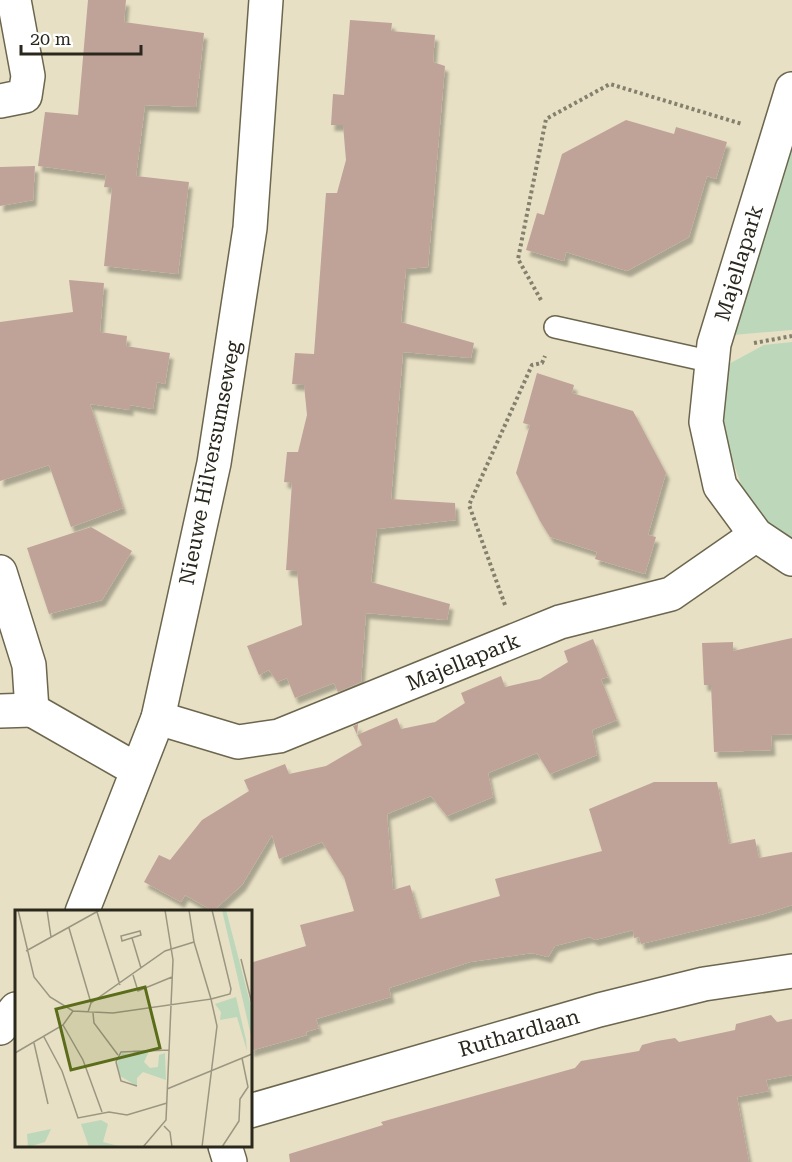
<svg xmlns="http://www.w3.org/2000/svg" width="792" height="1162" font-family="'Roboto Serif',serif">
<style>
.green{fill:#bdd7bb}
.building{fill:#c0a398;filter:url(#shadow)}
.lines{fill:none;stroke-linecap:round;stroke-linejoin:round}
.lane-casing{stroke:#6b664d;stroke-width:24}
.street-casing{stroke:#6b664d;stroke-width:36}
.secondary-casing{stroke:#6b664d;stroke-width:36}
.path{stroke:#84806d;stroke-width:4;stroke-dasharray:3 3;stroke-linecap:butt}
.lane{stroke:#fff;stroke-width:21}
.street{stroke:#fff;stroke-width:33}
.secondary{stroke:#fff;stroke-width:33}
.labels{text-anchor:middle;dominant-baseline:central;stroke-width:4.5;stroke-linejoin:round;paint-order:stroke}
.street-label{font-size:21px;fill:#2a281d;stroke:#fff}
.inset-road{fill:none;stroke:#9b9681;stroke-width:1.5}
.view{fill:#5b6d1a;fill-opacity:0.15;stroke:#5b6d1a;stroke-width:3}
.inset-edge{fill:none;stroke:#2a281d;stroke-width:3}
</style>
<defs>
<filter id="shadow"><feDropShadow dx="3.5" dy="6" stdDeviation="1.5" flood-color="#0004"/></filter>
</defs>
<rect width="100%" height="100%" fill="#e7e0c4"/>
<!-- green -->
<g class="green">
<path d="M792,138V330L733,335Z"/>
<path d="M792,342V550L758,517L741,484L727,445L722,415L727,365L764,345Z"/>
</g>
<!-- building -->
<g class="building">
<path d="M88,0H126L124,22L204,33L196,107L145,105L136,176L189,182L178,274L104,266L112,188L104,187L106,175L38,166L45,112L78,115Z"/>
<path d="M350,20L392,23L391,31L435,35L433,62L445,66L428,267L406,269L401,322L474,343L471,358L403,352L391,499L455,503L456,520L377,529L374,555L371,582L450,604L447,620L366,613L361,682L338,692L334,683L295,698L287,678L277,682L269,670L259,675L247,646L302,625L297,571L286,570L292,483L284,482L287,452H298L307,415L304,385L292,384L295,353L314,354L326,193H337L346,160L343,125H331L333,94L344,95Z"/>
<path d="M626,120L674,134L676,127L727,142L716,179L707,176L689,237L627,271L566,252L564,261L526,250L537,213L544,215L562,154Z"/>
<path d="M35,166L33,200L0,206V167Z"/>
<path d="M69,280L104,283L100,332L127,336L126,346L170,353L165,384L157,382L153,409L130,405V410L90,404L123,508L71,527L49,465L0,481V322L73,312Z"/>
<path d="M537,373L574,385L572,393L633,411L666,473L648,535L656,537L645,574L595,559L597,552L550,537L540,521L516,473L530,425L523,423Z"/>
<path d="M91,527L132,551L102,600L49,614L27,548Z"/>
<path d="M792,638V734L771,735L772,750L714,752L711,685H704L702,643L733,642V651Z"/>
<path d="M593,639L608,677L601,679L617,720L592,730L597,755L550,774L537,753L488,773L493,797L447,816L431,796L387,814L393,890L410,885L420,919L500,896L495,879L602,851L589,809L654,782H717L729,844L755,839L759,858L792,852V905L764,914L641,944L639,937L634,938L633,930L595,940L590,937L555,946L548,957L532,953L470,962L389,988L391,997L316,1019L319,1028L306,1032L307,1035L250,1051V963L306,946L300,925L354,911L344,877L322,842L279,859L272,835L242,885L213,911L185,895L181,902L144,882L159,855L170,860L202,820L249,791L244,780L285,764L289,774L326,766L362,745L353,726L358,724L357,735L397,718L401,729L435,722L465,703L461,693L501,676L505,687L540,679L568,662L564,651Z"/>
<path d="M771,1015L777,1022L792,1019V1075L766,1080L769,1091L737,1097L749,1162H290L289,1154L383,1125L381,1122L575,1068L581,1061L639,1051L642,1045L657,1041L675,1038L679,1042L735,1030L736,1024Z"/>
</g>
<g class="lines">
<!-- lane casing -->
<g class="lane-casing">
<path id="lane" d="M555,327L713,362"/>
</g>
<!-- street casing -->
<g class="street-casing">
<g id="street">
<path d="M792,89L714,344L706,422L720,486L756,535L792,559"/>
<path d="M0,101L25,96L28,76L14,0"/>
<path d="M0,572L29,665L32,710"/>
<path d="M32,710L137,770"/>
<path d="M0,711L32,710"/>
<path d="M158,718L238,742L279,736L560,622L671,594L756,535"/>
<path d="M250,1111L599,1010L704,984L792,971"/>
<path d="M225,1146L230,1162"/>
</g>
</g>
<!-- secondary casing -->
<g class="secondary-casing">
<g id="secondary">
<path d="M82,912L158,718L214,463L250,228L266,0"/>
<path d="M0,1028L16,1009"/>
</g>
</g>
<!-- path -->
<g class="path">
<path d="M541,300L518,259L546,119L610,84L742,124"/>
<path d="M754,343L792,336"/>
<path d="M505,605L469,505L532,365L542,363L545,356"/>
</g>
<!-- lane -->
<use href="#lane" class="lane"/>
<!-- street -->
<use href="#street" class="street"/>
<!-- secondary -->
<use href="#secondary" class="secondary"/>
</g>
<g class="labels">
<!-- street labels -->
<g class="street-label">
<text transform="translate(739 263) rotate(-73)">Majellapark</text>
<text transform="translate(210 463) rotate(-79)">Nieuwe Hilversumseweg</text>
<text transform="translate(463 662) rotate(-22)">Majellapark</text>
<text transform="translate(519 1033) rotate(-16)">Ruthardlaan</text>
</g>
</g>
<!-- overview -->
<g transform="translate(15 910)">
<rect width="237" height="237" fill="#e7e0c4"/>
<path d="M207,0H211L236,96L237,130ZM221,87L231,130L232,141L222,107L205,110L206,102L200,94ZM118,140L134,141L129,152L135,158L143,157L144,145L150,143L151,170L128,162L122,168V176L105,166L102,153L107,143L119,145ZM86,210L93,214L88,232L107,237H74L66,214ZM36,219L30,232L13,237L12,224Z" fill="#bdd7bb"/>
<path class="inset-road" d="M3,0L19,67L35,87L58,101L98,103L196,89L202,116L187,237M32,0L36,27M174,0L179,32L196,89L215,84L216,79L197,0M82,2L105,75M54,18L76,93M125,21L126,25L107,31L106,26ZM117,28L126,58M11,41L85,0M226,49L237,94M118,65L123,81L157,67M73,102L76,93L150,41L179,32M78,103L79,113L103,145M48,115L68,150L87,202M29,127L47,161L63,208L94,202L112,205L152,193M19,133L33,194M0,143L48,115L58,101M122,176L106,171L101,152L106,142L154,140M152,179L237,144M149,216L155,222L157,237M128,237L151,210L158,50L150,0M207,237L224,211L225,189L233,177L227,148"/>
<path class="view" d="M130,77L145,138L56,160L41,99Z"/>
<rect width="237" height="237" class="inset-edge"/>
</g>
<!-- scale -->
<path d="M21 45v9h120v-9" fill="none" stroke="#2a281d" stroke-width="3"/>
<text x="30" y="45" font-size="18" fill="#2a281d" stroke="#ffffff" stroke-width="4.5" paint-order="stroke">20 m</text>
</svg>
